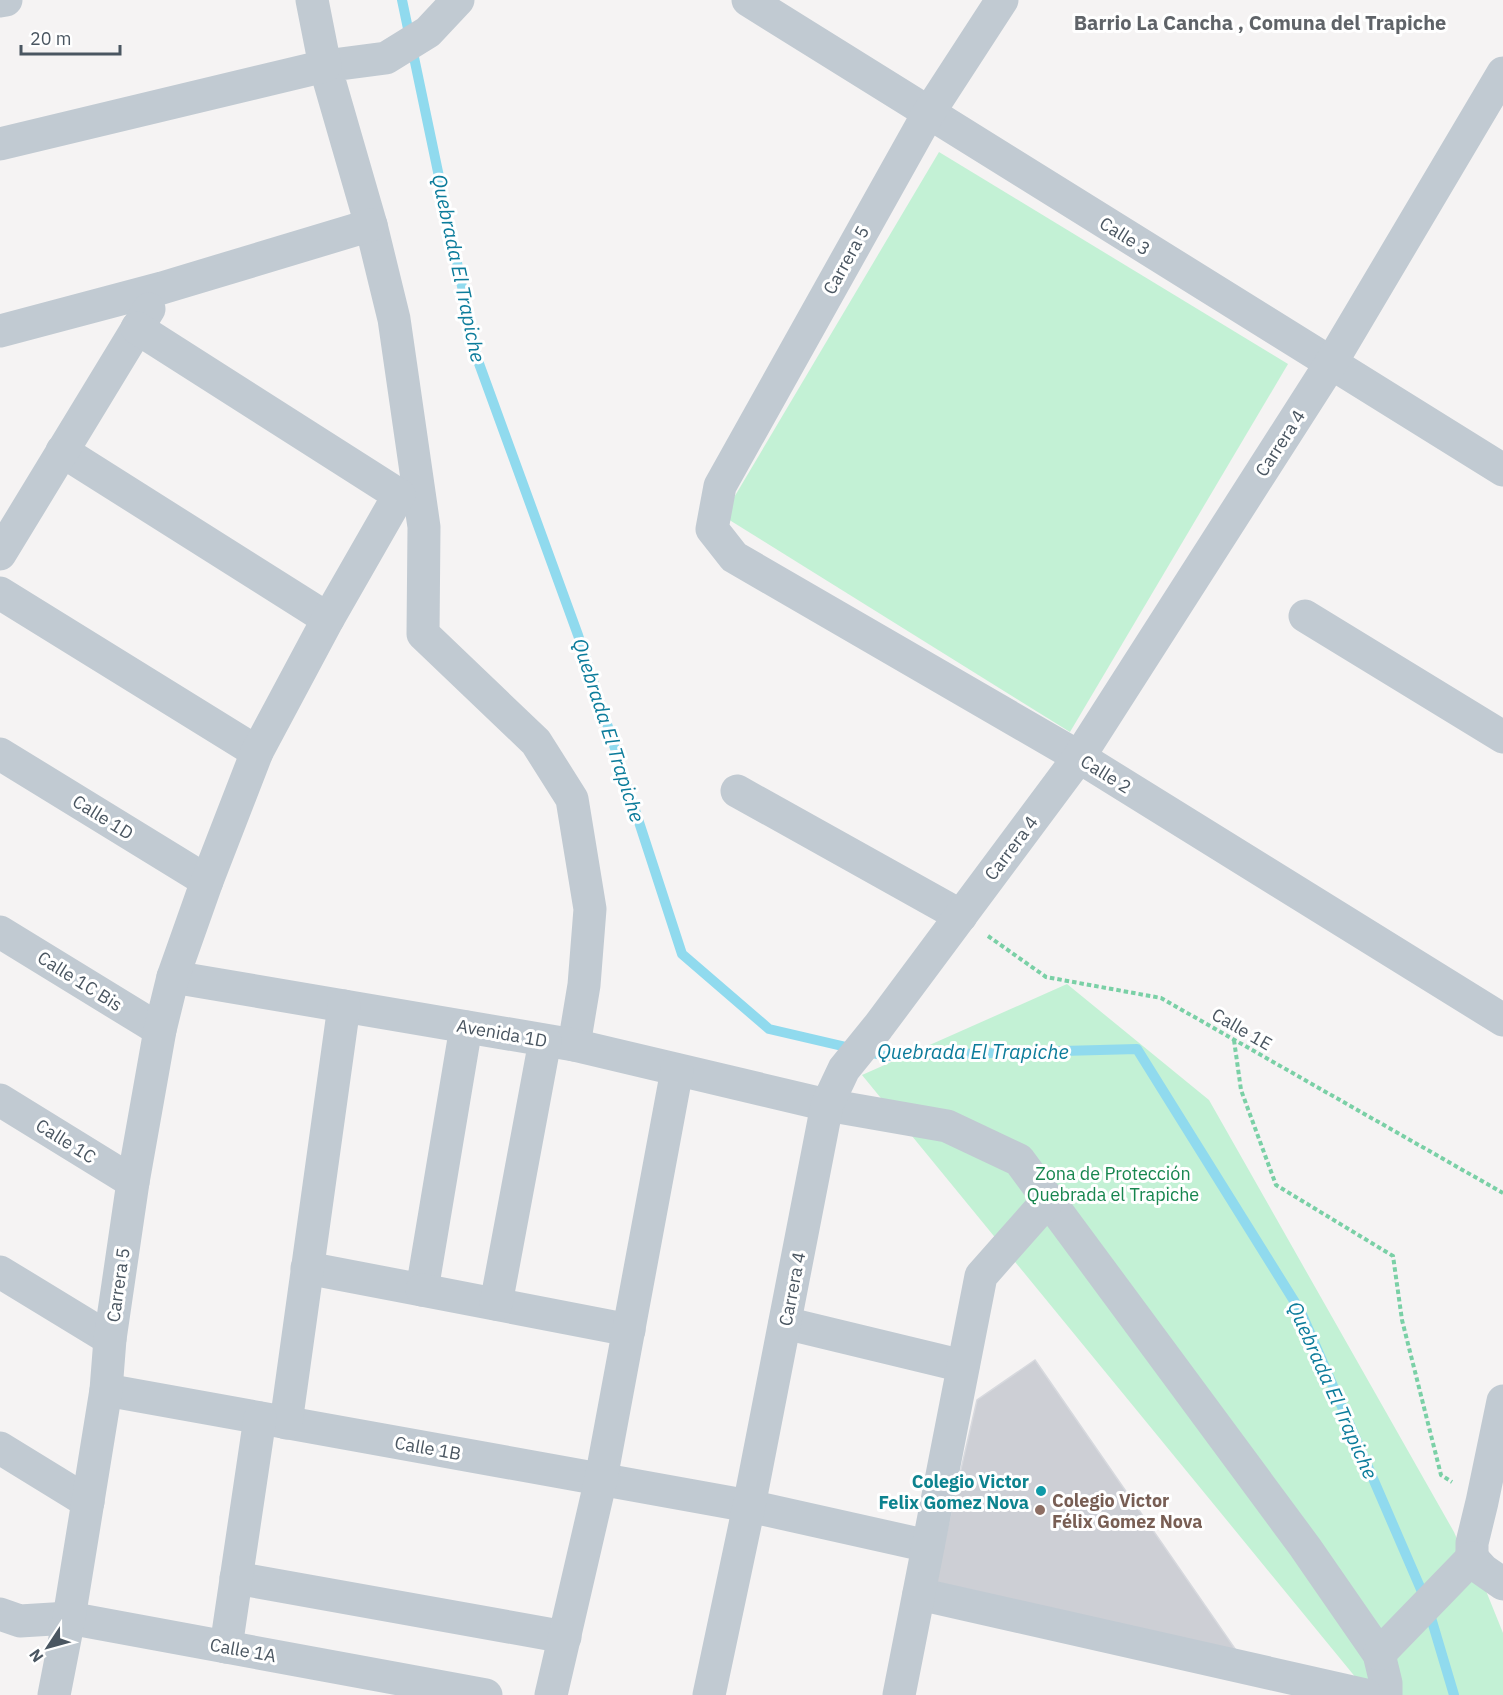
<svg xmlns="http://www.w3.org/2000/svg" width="1503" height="1695" font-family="'IBM Plex Sans',sans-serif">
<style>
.green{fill:#c3f1d5}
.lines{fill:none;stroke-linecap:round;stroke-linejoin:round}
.stream{stroke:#90daee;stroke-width:10}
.building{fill:#cdcfd5;stroke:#d7d9de;stroke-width:1.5}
.path{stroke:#7ad0a6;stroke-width:4;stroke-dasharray:4.5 3;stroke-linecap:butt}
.minor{stroke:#c1cad2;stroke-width:33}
.culture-dot{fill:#0f9aa8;stroke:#fff;stroke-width:2}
.education-dot{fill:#8d6e63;stroke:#fff;stroke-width:2}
.labels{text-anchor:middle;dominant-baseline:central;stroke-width:6;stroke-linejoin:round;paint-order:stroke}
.street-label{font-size:18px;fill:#4a5661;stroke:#fff}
.park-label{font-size:18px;fill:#17864f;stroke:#fff}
.culture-label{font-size:18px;font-weight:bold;fill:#0d838f;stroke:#fff;text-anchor:end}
.education-label{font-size:18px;font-weight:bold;fill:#785e54;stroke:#fff;text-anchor:start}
.neighbourhood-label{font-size:20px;font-weight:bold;fill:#5f6368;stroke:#fff}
.water-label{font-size:20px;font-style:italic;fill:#0c7c9b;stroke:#fff}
</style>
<rect width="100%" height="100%" fill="#f5f3f3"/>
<!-- green -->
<g class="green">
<path d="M939,152L1288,364L1070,732L723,516Z"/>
<path d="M1067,984L1209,1100L1454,1532L1467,1562L1480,1576L1503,1633V1695H1370L862,1075Z"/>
</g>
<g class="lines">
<!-- stream -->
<path class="stream" d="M402,0L477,358L578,635L682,954L769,1029L885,1056L1137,1049L1301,1312L1426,1601L1454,1695"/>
</g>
<!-- building -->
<path class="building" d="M1035,1360L1238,1653L935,1582L977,1400Z"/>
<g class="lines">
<!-- path -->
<g class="path">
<path d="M988,936L1046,977L1161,998L1503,1193"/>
<path d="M1234,1040L1241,1090L1276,1185L1393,1256L1402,1320L1441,1475L1452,1482"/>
</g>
<!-- minor -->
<g class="minor">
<path d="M458,0L428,32L386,58L325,66L371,225L394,319L424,527L423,634L536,742L572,799L590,909L584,985L574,1045"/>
<path d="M748,0L1503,470"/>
<path d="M1002,0L928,114L720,486L712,529L734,557L1079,757L1503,1020"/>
<path d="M0,1L6,0"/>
<path d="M0,144L325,66L312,0"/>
<path d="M0,331L162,288L371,225"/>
<path d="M62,451L328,619"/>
<path d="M0,554L149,309"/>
<path d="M0,593L257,752"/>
<path d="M1305,616L1503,737"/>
<path d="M0,754L207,881"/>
<path d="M737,791L961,916"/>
<path d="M0,932L160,1030"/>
<path d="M173,977L574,1045L827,1105L947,1126L1019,1160L1305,1547L1379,1654L1386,1683V1695"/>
<path d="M0,1100L133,1182"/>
<path d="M307,1268L422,1290L466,1027"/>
<path d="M0,1272L110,1339"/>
<path d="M422,1290L629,1330"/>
<path d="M496,1304L545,1041"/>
<path d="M785,1323L963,1366"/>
<path d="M106,1390L749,1506L928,1546"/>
<path d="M286,1423L344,1006"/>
<path d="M0,1448L88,1502"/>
<path d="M1472,1558V1543L1482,1502L1503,1401"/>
<path d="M1472,1558L1483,1570L1503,1584"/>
<path d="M236,1578L565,1637"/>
<path d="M919,1594L1366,1695"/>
<path d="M0,1614L20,1621L69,1618L486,1695"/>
<path d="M226,1647L260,1418"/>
<path d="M1379,1654L1472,1558"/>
<path d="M54,1695L69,1618L106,1390L110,1339L133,1182L160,1030L173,977L207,881L257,752L328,619L399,495L137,328"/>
<path d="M551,1695L601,1479L677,1070"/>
<path d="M709,1695L749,1506L827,1105L844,1069L878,1027L1079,757L1331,363L1503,73"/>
<path d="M899,1695L981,1276L1049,1199"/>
</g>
</g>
<!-- markers -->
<circle class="culture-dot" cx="1041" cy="1491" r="6"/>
<circle class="education-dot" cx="1040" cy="1510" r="6"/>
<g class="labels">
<!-- street labels -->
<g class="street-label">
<text transform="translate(1125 236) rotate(32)">Calle 3</text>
<text transform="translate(846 260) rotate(-61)">Carrera 5</text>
<text transform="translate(1280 443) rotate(-57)">Carrera 4</text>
<text transform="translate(1106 774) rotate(32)">Calle 2</text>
<text transform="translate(103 817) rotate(32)">Calle 1D</text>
<text transform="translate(1011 848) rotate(-53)">Carrera 4</text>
<text transform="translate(80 981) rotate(32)">Calle 1C Bis</text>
<text transform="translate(1242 1029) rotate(30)">Calle 1E</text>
<text transform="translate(502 1033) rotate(10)">Avenida 1D</text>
<text transform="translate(66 1141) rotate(32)">Calle 1C</text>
<text transform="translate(118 1285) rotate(-82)">Carrera 5</text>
<text transform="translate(792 1289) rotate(-79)">Carrera 4</text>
<text transform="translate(428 1448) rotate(10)">Calle 1B</text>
<text transform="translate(243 1650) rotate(10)">Calle 1A</text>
</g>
<!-- park labels -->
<g class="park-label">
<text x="1113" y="1173">Zona de Protección<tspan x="1113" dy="21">Quebrada el Trapiche</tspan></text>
</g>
<!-- culture labels -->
<g class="culture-label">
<text x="1029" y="1481">Colegio Victor<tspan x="1029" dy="21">Felix Gomez Nova</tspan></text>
</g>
<!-- education labels -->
<g class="education-label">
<text x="1052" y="1500">Colegio Victor<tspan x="1052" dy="21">Félix Gomez Nova</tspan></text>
</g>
<!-- neighbourhood labels -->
<g class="neighbourhood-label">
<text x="1260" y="22">Barrio La Cancha , Comuna del Trapiche</text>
</g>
<!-- water labels -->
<g class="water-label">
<text transform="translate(459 268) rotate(78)">Quebrada El Trapiche</text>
<text transform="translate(609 730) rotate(72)">Quebrada El Trapiche</text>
<text x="973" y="1051">Quebrada El Trapiche</text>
<text transform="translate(1333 1390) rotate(66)">Quebrada El Trapiche</text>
</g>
</g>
<!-- north arrow -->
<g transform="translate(48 1647) rotate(234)" stroke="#ffffff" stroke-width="4.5" paint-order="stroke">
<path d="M0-4.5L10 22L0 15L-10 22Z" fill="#4a5661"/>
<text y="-9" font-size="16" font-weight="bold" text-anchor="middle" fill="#4a5661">N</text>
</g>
<!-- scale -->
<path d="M21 45v9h99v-9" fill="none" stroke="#4a5661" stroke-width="3"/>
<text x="30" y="45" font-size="18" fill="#4a5661" stroke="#ffffff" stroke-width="4.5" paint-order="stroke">20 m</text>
</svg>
